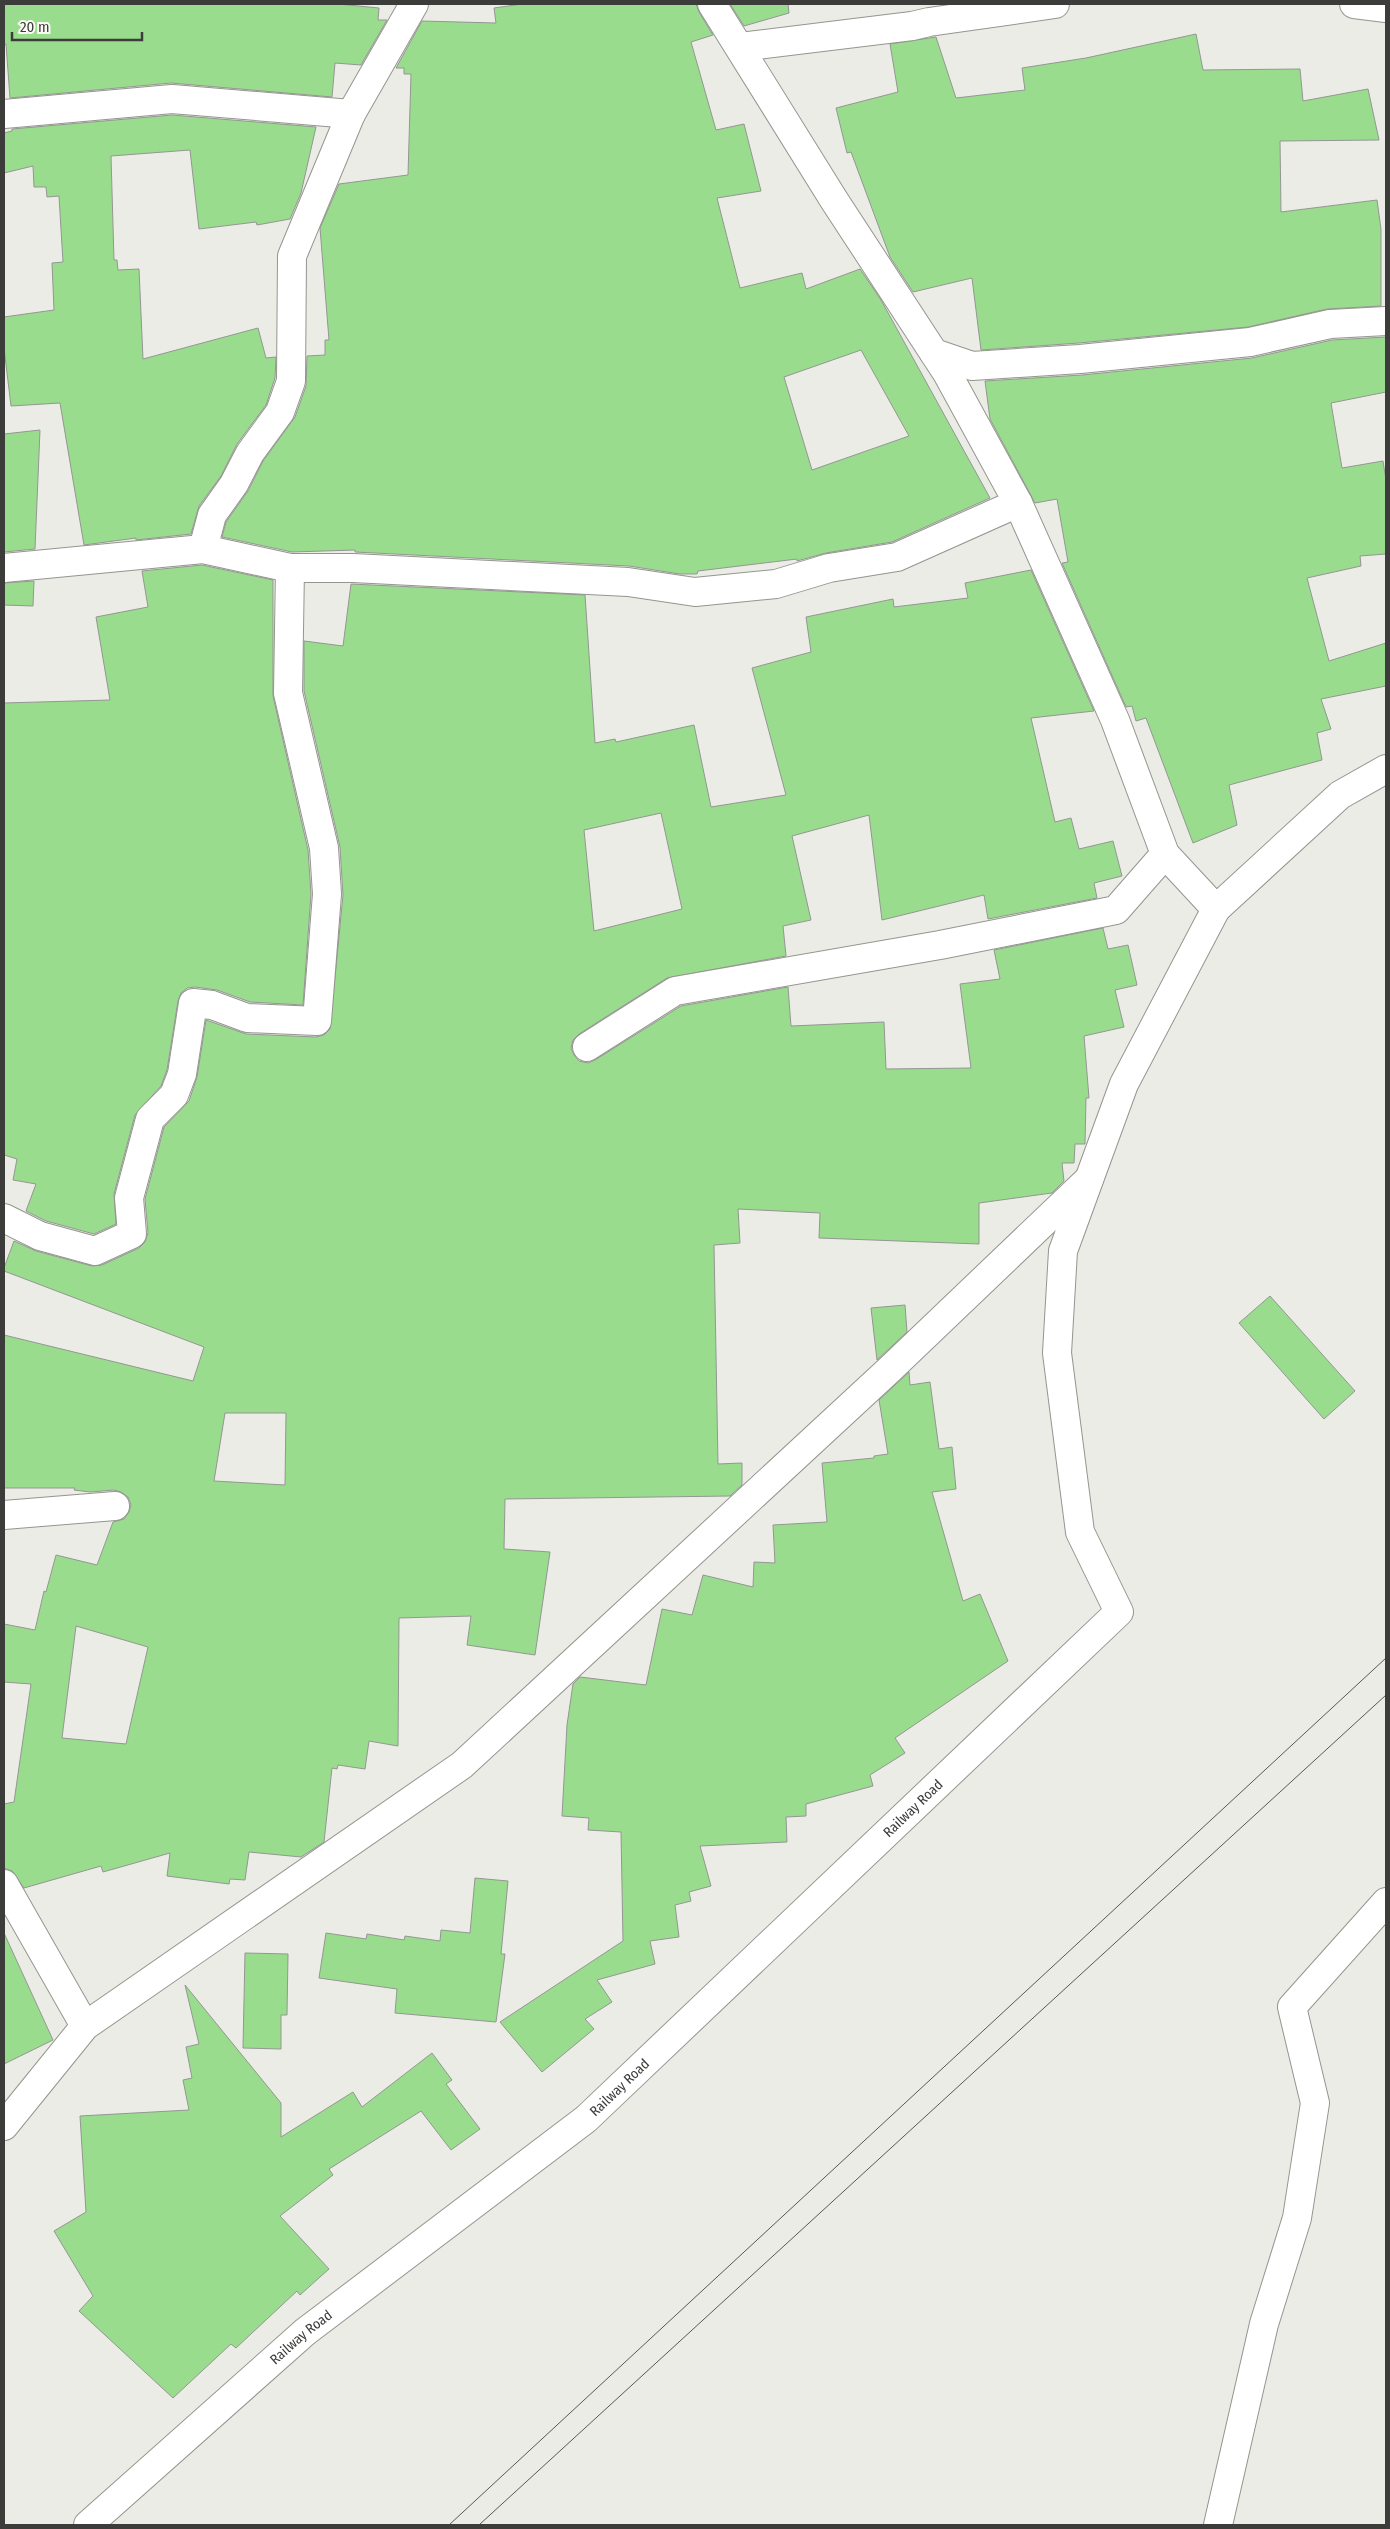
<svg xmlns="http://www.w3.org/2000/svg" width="1390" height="2529" font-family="'Fira Sans Condensed',sans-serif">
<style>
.building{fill:#9adc8d;stroke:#939792;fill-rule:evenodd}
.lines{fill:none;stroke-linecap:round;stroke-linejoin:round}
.minor-casing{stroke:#959590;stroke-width:30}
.tertiary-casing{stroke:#959590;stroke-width:30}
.minor{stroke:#fff;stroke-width:28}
.tertiary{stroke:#fff;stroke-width:28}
.tram{stroke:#585855;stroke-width:1}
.labels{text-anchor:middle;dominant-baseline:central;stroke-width:4.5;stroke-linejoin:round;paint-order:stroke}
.street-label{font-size:14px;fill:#3c3c3a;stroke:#fafaf4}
</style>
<rect width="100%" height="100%" fill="#ecece6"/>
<!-- building -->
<g class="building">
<path d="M4,4H338L379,8L378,20H387L361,65L335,63L332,97L171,83L10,98L6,44L4,45Z"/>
<path d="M522,4H696L699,12L713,35L691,42L716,130L744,124L761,191L717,198L740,288L802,273L806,289L860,269L881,300L990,498L892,542L826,553L797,561V559L698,571L697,574H680L629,566L355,552V550L292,552L222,537L226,522L248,491L263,461L295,417L306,386L307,356L325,355V340H329L320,228L339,184L408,175L411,74H404V68H396L422,21L496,23L494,8ZM861,350L909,436L812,470L784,377Z"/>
<path d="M730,4H788L789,13L744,26Z"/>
<path d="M1196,34L1203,70L1300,69L1303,101L1368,89L1379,140L1280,141L1281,212L1377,200L1381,229V306L1327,309L1248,327L1079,343L981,350L972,278L913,292L890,257L851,152L847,153L836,108L898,92L890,44L936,37L956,98L1025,90L1022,68L1086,58Z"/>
<path d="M172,115L316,127L301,193L290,219L257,225L256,222L199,229L190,150L111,156L114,260H117L118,270L139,269L143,359L258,328L266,358L276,357L275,378L266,405L237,444L221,476L199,506L191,534L136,540V538L84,545L60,403L11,406L4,348V317L54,310L52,263L63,262L59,196L47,197L46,187H34L33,166L4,173V133L12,131V129Z"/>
<path d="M1386,337V392L1331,403L1342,468L1383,461L1386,480V554L1360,556L1361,566L1307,578L1329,661L1386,643V686L1321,699L1331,729L1317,733L1322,760L1229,785L1237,825L1193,843L1146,718L1136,721L1132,706L1126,707L1062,563L1068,562L1057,499L1035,503L990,419L985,381L1082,375L1252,358L1332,340Z"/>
<path d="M40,430L35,549L4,552V434Z"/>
<path d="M202,565L273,580V696L308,850L311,894L303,1005L250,1002L217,990L195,987L187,988L181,993L178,1001L167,1070L161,1086L135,1115L114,1194L116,1224L94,1234L46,1221L26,1211L36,1184L13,1180L17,1159L4,1155V703L110,700L96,617L148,607L142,571Z"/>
<path d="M1031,570L1094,711L1031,718L1055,822L1071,818L1079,849L1113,841L1122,876L1094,883L1097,898L988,919L984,895L882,920L869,815L792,836L811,920L783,926L786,956L667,978L579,1034L573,1040L571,1048L574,1055L579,1061L588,1063L595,1060L681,1006L788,987L791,1026L884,1022L886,1069L971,1068L960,984L1000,979L994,950L1103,928L1108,949L1128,945L1137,985L1115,990L1124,1027L1084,1036L1089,1098H1086L1085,1144H1075L1074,1163H1062L1064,1181L1052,1193L979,1203V1244L819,1238L820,1213L738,1209L740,1243L714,1245L718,1464L742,1463V1485L730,1496L505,1499L504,1549L550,1552L535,1655L467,1645L471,1616L399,1618L398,1746L369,1741L365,1769L338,1765L337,1769L332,1768L324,1842L301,1857L249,1852L245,1880L230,1879L229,1884L167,1876L170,1853L103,1872L101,1866L24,1888L12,1871L4,1868V1804L14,1802L31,1684L4,1682V1624L35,1630L44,1591L46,1592L56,1555L97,1565L113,1522L124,1519L129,1512L131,1505L128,1497L121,1492L114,1490L90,1492L74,1490L75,1488H4V1335L193,1381L204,1347L4,1271V1268L14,1241L36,1251L92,1266L102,1265L139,1248L145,1242L148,1233L145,1199L164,1127L189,1101L197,1077L206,1020L246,1034L316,1037L324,1035L330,1029L343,895L340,847L304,691V641L343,646L351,584L585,595L595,743L615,739L616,742L694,725L711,807L786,795L752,668L811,652L806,617L893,599L894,607L968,598L965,583ZM661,813L682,909L594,931L584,830ZM225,1413H286L285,1485L214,1481ZM76,1626L148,1647L126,1744L62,1738Z"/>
<path d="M34,581L33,606L4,605V583Z"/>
<path d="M1270,1296L1355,1391L1324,1419L1239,1323Z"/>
<path d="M905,1305L907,1332L877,1360L871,1308Z"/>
<path d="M909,1372L910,1385L930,1382L939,1449L952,1447L956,1489L932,1492L963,1601L980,1594L1008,1661L895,1738L905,1753L870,1775L873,1786L806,1804V1816L786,1817L787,1842L700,1846L711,1886L689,1892L691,1901L675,1905L679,1937L650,1941L655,1964L597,1980L612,2002L585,2019L594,2029L542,2072L500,2022L623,1941L621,1832L588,1830L589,1818L562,1816L567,1725L573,1684L580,1677L646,1685L662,1609L692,1615L703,1575L753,1587L754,1562L775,1563L773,1525L827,1522L822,1463L874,1458V1456L888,1454L879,1400Z"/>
<path d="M475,1878L508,1881L501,1954H505L496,2022L395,2013L397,1989L319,1978L326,1933L366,1939L367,1934L404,1940L405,1936L440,1941L441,1930L470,1933Z"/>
<path d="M4,1933L53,2040L4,2064Z"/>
<path d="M245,1953L288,1954L287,2015H281V2049L243,2048Z"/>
<path d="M185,1985L281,2103V2137L353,2092L362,2107L432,2053L452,2080L446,2084L480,2129L451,2150L421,2111L329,2169L333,2175L280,2216L329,2269L300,2295L297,2291L236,2348L231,2344L173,2398L79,2311L93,2296L54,2231L86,2212L80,2116L189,2110L183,2080L192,2078L186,2047L199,2044Z"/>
</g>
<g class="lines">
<!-- minor casing -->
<g class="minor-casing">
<g id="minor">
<path d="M712,4L834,200L947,373L1018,503L1115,720L1165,854L1216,909"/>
<path d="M1354,4L1386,8"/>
<path d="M740,47L912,26L929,22L1055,4"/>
<path d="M4,114L172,99L351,114"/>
<path d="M934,353L972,366L1080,359L1250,342L1330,324L1386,321"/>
<path d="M203,549L212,515L234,484L250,453L280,412L291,381L292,256L351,114L414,4"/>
<path d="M4,568L203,549L290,568H353L628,582L695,592L776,584L829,568L897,557L1018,503"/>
<path d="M587,1047L675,991L940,945L1116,910L1165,854"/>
<path d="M4,1218L40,1236L95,1251L132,1234L129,1198L150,1119L174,1095L182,1074L193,1003L212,1005L247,1018L317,1021L327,894L324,848L288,693L290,568"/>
<path d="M4,1515L115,1506"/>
<path d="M4,1884L85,2026"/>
<path id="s1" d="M88,2525L305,2332L586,2119L1119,1612L1080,1532L1057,1353L1063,1251L1124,1084L1216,909L1340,795L1386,769"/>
<path d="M1218,2525L1264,2324L1297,2218L1315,2103L1292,2007L1386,1902"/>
</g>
</g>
<!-- tertiary casing -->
<g class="tertiary-casing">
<path id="tertiary" d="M4,2126L85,2026L462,1765L889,1370L1089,1179"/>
</g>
<!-- minor -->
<use href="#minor" class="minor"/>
<!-- tertiary -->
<use href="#tertiary" class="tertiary"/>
<!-- tram -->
<g class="tram">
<path d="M449,2525L1386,1658"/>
<path d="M479,2525L1386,1695"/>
</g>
</g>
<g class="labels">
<!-- street labels -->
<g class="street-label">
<text stroke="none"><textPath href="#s1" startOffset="1094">Railway Road</textPath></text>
<text stroke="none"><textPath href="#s1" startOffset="689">Railway Road</textPath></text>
<text stroke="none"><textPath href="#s1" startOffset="284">Railway Road</textPath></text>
</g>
</g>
<!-- border -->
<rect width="1390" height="2529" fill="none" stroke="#3c3c3a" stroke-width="10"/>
<!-- scale -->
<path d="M12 32v8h130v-8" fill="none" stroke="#3c3c3a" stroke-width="2.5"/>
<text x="20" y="32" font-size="15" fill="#3c3c3a" stroke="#fafaf4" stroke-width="4" paint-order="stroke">20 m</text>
</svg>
